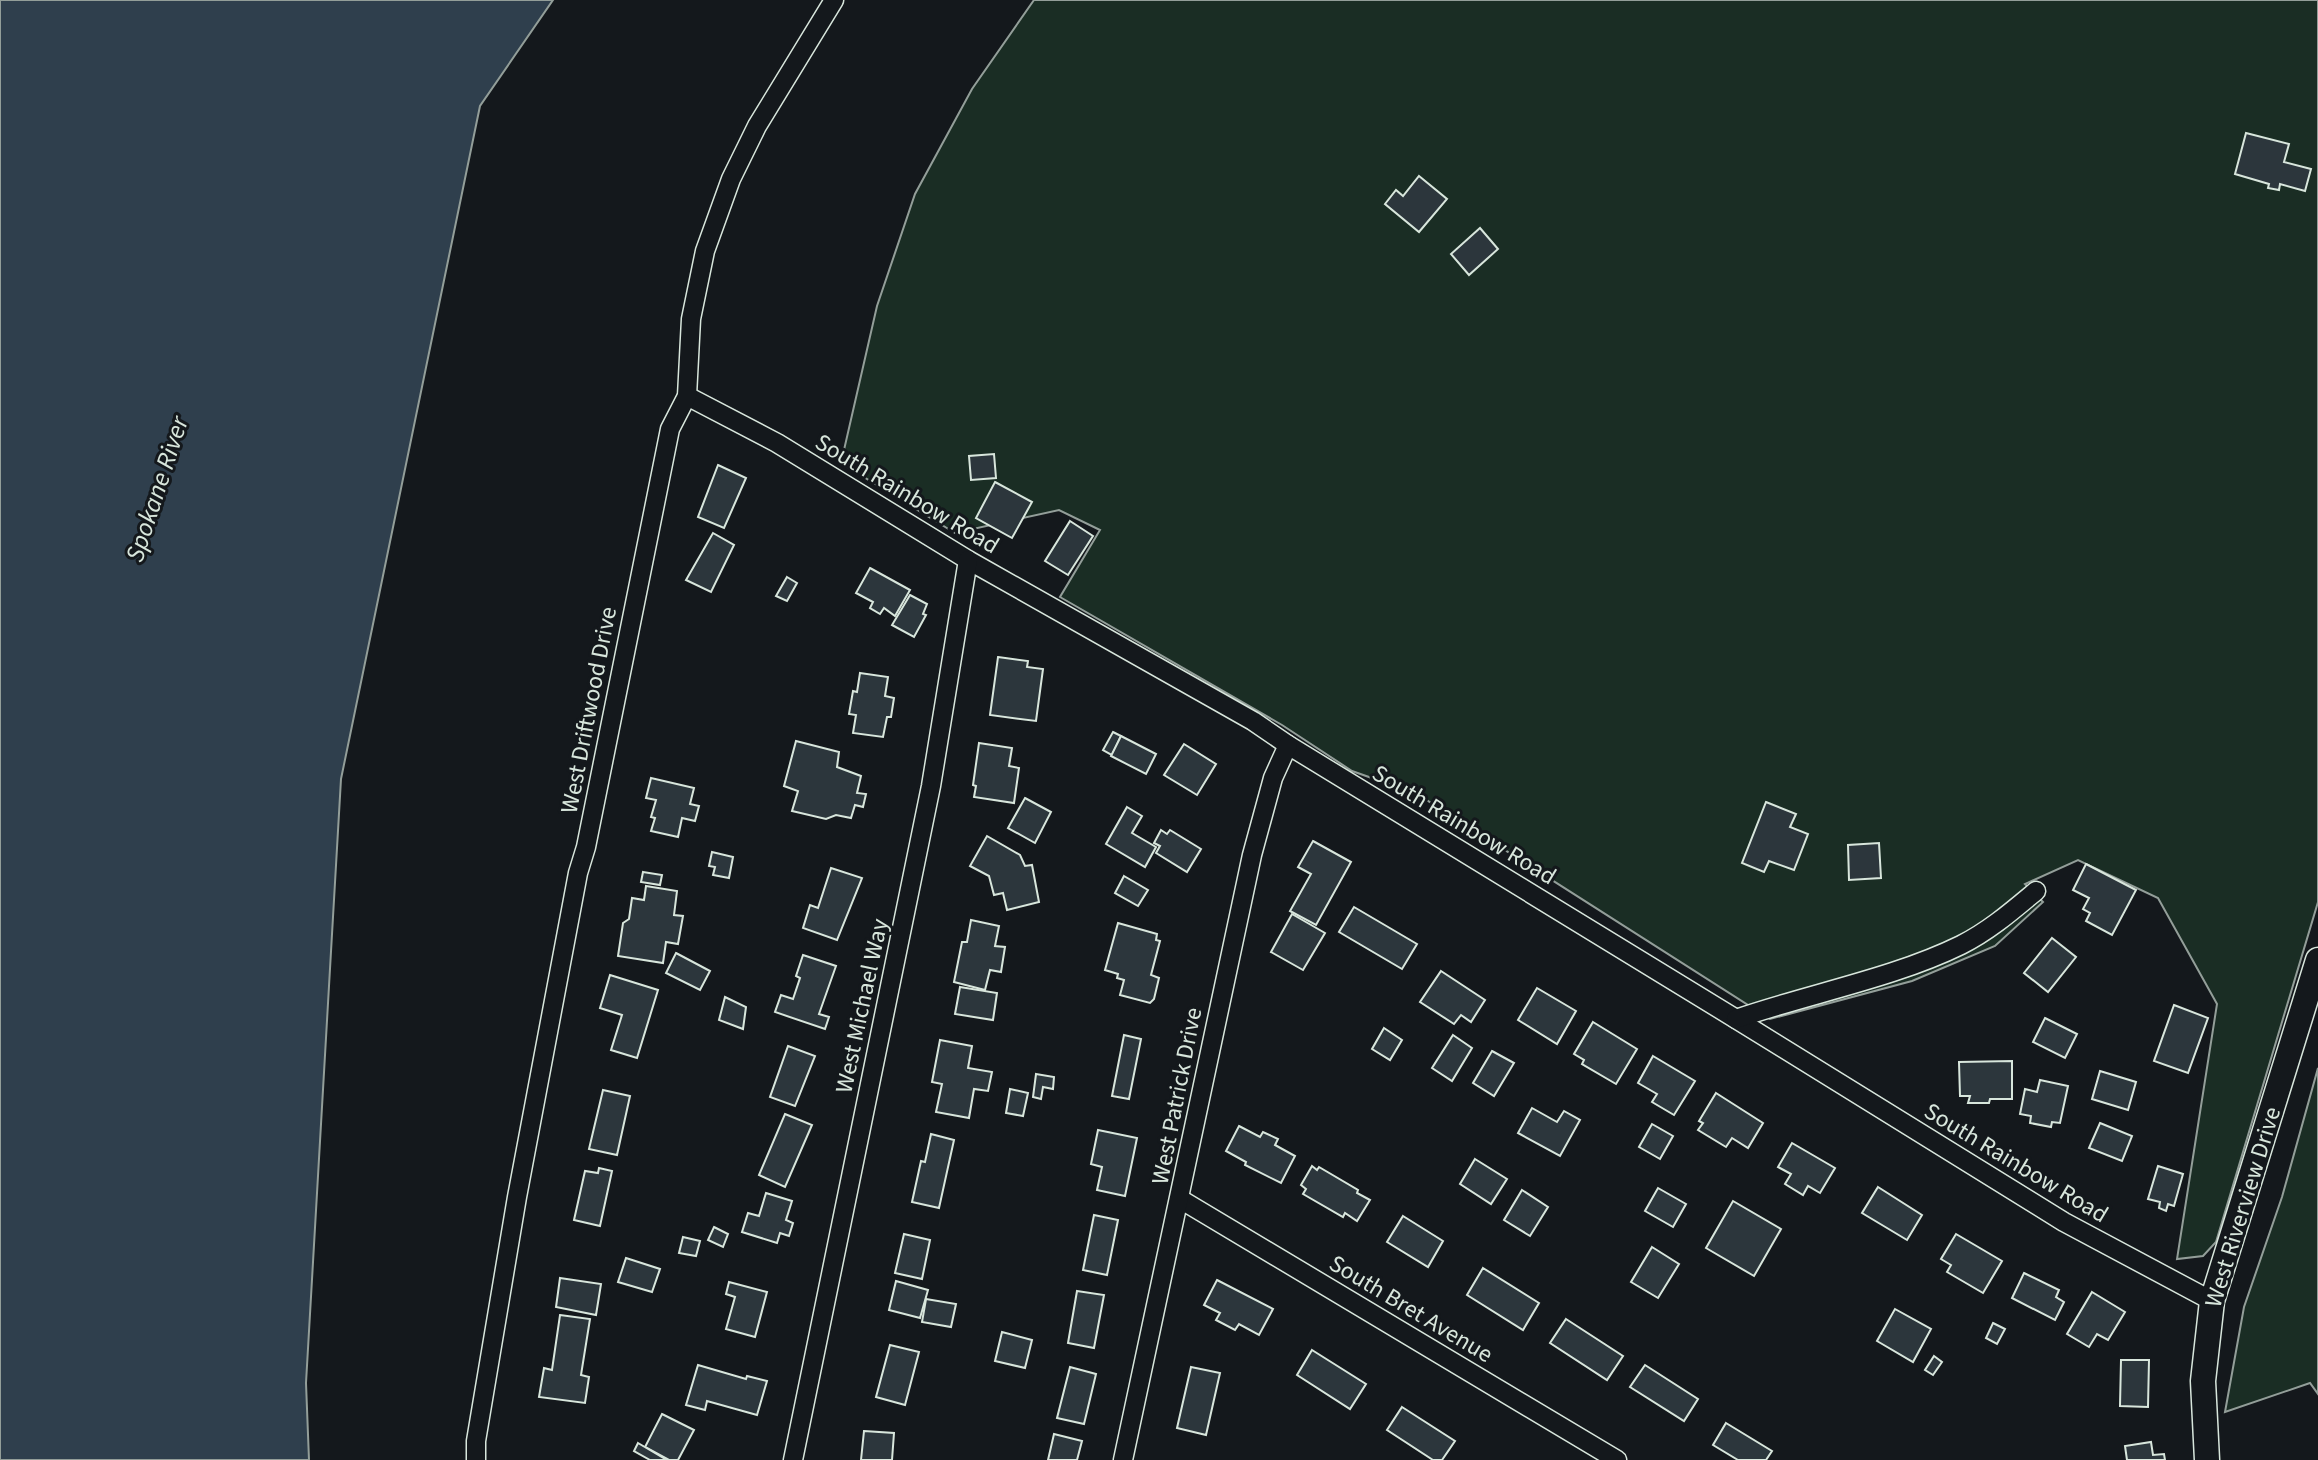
<svg xmlns="http://www.w3.org/2000/svg" width="2318" height="1460" font-family="'Source Sans 3',sans-serif">
<style>
.green{fill:#1a2d24;stroke:#939e99;stroke-width:2}
.water{fill:#2f3f4d;stroke:#939e99;stroke-width:2}
.building{fill:#2c363c;stroke:#d8e6dc;stroke-width:2}
.lines{fill:none;stroke-linecap:round;stroke-linejoin:round}
.minor-casing{stroke:#d8e6dc;stroke-width:21}
.tertiary-casing{stroke:#d8e6dc;stroke-width:27}
.minor{stroke:#14181c;stroke-width:18}
.tertiary{stroke:#14181c;stroke-width:24}
.labels{text-anchor:middle;dominant-baseline:central;stroke-width:6;stroke-linejoin:round;paint-order:stroke}
.street-label{font-size:24px;fill:#d8e6dc;stroke:#14181c}
.water-label{font-size:26px;font-style:italic;fill:#d8e6dc;stroke:#14181c}
</style>
<rect width="100%" height="100%" fill="#14181c"/>
<!-- green -->
<g class="green">
<path d="M1034,0H2318V902L2216,1242L2203,1256L2177,1259L2217,1004L2158,898L2078,860L2025,884L2043,902L1995,946L1912,981L1770,1019L1417,794L1352,771L1282,725L1060,597L1100,530L1059,510L955,533L841,463L877,306L915,194L972,89Z"/>
<path d="M2318,1068V1394L2310,1383L2225,1412L2244,1307L2282,1197Z"/>
</g>
<!-- water -->
<path class="water" d="M0,0H553L480,106L341,779L306,1383L309,1460H0Z"/>
<!-- building -->
<g class="building">
<path d="M2246,133L2289,144L2284,162L2311,169L2305,191L2280,184L2279,190L2268,188L2269,184L2235,174Z"/>
<path d="M1419,176L1447,199L1419,232L1385,204L1396,190L1403,196Z"/>
<path d="M1480,228L1498,249L1469,275L1451,254Z"/>
<path d="M994,454L996,478L971,480L969,456Z"/>
<path d="M718,465L746,478L724,528L698,517Z"/>
<path d="M995,482L1032,502L1012,538L976,518Z"/>
<path d="M1070,521L1093,536L1068,575L1045,561Z"/>
<path d="M713,533L734,545L711,592L686,580Z"/>
<path d="M870,568L910,590L895,616L884,608L880,614L870,608L873,602L856,593Z"/>
<path d="M787,577L797,583L787,601L776,596Z"/>
<path d="M910,595L927,604L923,614L926,615L914,637L892,625Z"/>
<path d="M998,657L1028,661L1027,667L1043,669L1036,721L990,715Z"/>
<path d="M860,673L888,677L885,696L894,698L891,717H887L883,737L853,733L856,715L849,714L853,691L857,692Z"/>
<path d="M1113,732L1121,736L1112,755L1103,750Z"/>
<path d="M1121,736L1156,754L1146,774L1111,756Z"/>
<path d="M796,741L839,752L837,767L861,776L857,793L866,794L863,807L855,805L851,818L836,815L826,819L792,811L798,791L784,786Z"/>
<path d="M979,743L1012,748L1009,766L1019,768L1014,803L974,797L976,786L973,785Z"/>
<path d="M1184,744L1216,764L1197,795L1164,775Z"/>
<path d="M651,778L694,788L690,804L699,806L695,821L682,818L678,837L651,831L655,818L651,817L656,800L646,798Z"/>
<path d="M1025,798L1051,812L1035,843L1008,828Z"/>
<path d="M1766,802L1796,814L1790,827L1808,834L1794,870L1769,861L1764,872L1742,863Z"/>
<path d="M1127,807L1142,816L1132,833L1156,847L1145,867L1106,844Z"/>
<path d="M1161,830L1167,834L1170,830L1201,849L1187,872L1156,853L1160,846L1154,843Z"/>
<path d="M987,836L1020,855L1025,866L1032,865L1039,902L1007,910L1003,893L994,895L989,876L970,866Z"/>
<path d="M1313,841L1351,862L1316,925L1290,911L1311,874L1298,867Z"/>
<path d="M1879,843L1881,878L1849,880L1848,845Z"/>
<path d="M712,852L733,857L729,878L713,875L715,867L709,866Z"/>
<path d="M2086,864L2136,890L2112,935L2086,921L2090,913L2083,909L2089,898L2073,890Z"/>
<path d="M831,868L862,878L837,940L803,928L810,905L818,908Z"/>
<path d="M643,872L662,875L660,885L641,882Z"/>
<path d="M1124,876L1148,890L1138,906L1115,893Z"/>
<path d="M646,886L677,891L674,915L683,916L678,944L666,942L663,963L618,956L623,923L629,919L632,898L644,900Z"/>
<path d="M1354,907L1417,944L1402,969L1339,932Z"/>
<path d="M1292,914L1325,933L1303,970L1271,952Z"/>
<path d="M971,920L999,926L995,946L1005,947L1001,972L990,970L985,990L954,982L962,942H967Z"/>
<path d="M1118,923L1157,934L1156,940L1160,941L1151,975L1159,978L1154,999L1150,1003L1120,995L1124,980L1117,978L1118,974L1105,970Z"/>
<path d="M2052,938L2076,957L2048,992L2024,973Z"/>
<path d="M676,953L710,971L700,990L666,973Z"/>
<path d="M803,955L836,966L819,1014L829,1017L825,1029L775,1012L781,995L793,999L800,978L796,976Z"/>
<path d="M1441,971L1485,1000L1471,1022L1461,1015L1454,1024L1420,1002Z"/>
<path d="M610,975L658,990L637,1058L611,1050L622,1015L600,1008Z"/>
<path d="M960,987L997,993L993,1020L955,1014Z"/>
<path d="M1537,988L1576,1011L1557,1044L1518,1020Z"/>
<path d="M725,997L746,1007L743,1029L719,1020Z"/>
<path d="M2174,1005L2208,1018L2188,1073L2154,1061Z"/>
<path d="M2045,1018L2077,1034L2065,1058L2033,1042Z"/>
<path d="M1593,1022L1637,1049L1616,1084L1582,1064L1584,1060L1574,1054Z"/>
<path d="M1384,1028L1402,1040L1390,1060L1372,1049Z"/>
<path d="M1124,1035L1141,1039L1129,1099L1112,1096Z"/>
<path d="M1453,1035L1472,1048L1452,1081L1432,1068Z"/>
<path d="M940,1040L972,1046L968,1068L992,1072L988,1091L974,1089L969,1118L936,1112L942,1084L932,1082Z"/>
<path d="M788,1046L815,1056L795,1106L770,1097Z"/>
<path d="M1492,1051L1514,1063L1494,1096L1473,1083Z"/>
<path d="M1653,1056L1695,1081L1674,1115L1652,1102L1657,1094L1638,1083Z"/>
<path d="M2012,1061V1099H1990L1989,1103H1968L1970,1096H1960L1959,1062Z"/>
<path d="M2100,1071L2136,1082L2128,1110L2092,1099Z"/>
<path d="M1036,1074L1054,1077L1053,1089L1043,1087L1041,1099L1033,1097Z"/>
<path d="M2040,1080L2068,1086L2060,1123L2052,1122L2051,1127L2030,1123L2031,1116L2020,1114L2025,1089L2037,1092Z"/>
<path d="M1010,1089L1028,1093L1023,1116L1006,1113Z"/>
<path d="M603,1090L630,1096L617,1155L589,1149Z"/>
<path d="M1716,1093L1763,1123L1748,1148L1732,1138L1726,1147L1698,1130L1703,1123L1699,1121Z"/>
<path d="M1532,1108L1557,1122L1564,1111L1580,1120L1560,1156L1518,1133Z"/>
<path d="M785,1114L812,1125L785,1187L759,1175Z"/>
<path d="M2100,1123L2132,1136L2122,1161L2089,1148Z"/>
<path d="M1652,1124L1673,1136L1660,1159L1639,1147Z"/>
<path d="M1239,1126L1260,1137L1263,1132L1278,1139L1275,1145L1295,1156L1281,1183L1245,1165L1246,1162L1226,1151Z"/>
<path d="M1098,1130L1137,1138L1125,1196L1097,1190L1102,1167L1091,1164Z"/>
<path d="M931,1134L954,1140L939,1208L912,1202L921,1161L925,1162Z"/>
<path d="M1792,1143L1835,1168L1820,1193L1808,1186L1803,1195L1785,1184L1791,1174L1778,1167Z"/>
<path d="M1475,1159L1507,1179L1491,1204L1460,1184Z"/>
<path d="M1312,1166L1317,1170L1319,1167L1358,1190L1357,1193L1370,1200L1357,1221L1345,1213L1343,1217L1303,1194L1306,1189L1301,1185Z"/>
<path d="M2158,1166L2183,1174L2174,1206L2168,1204L2166,1211L2159,1208L2160,1202L2148,1199Z"/>
<path d="M599,1168L612,1171L600,1226L574,1220L585,1171L598,1173Z"/>
<path d="M1878,1187L1922,1215L1907,1240L1862,1213Z"/>
<path d="M1658,1188L1686,1204L1673,1227L1645,1211Z"/>
<path d="M1522,1190L1548,1207L1530,1236L1504,1220Z"/>
<path d="M766,1193L792,1201L786,1220L793,1223L789,1236L780,1233L777,1243L742,1232L748,1213L759,1216Z"/>
<path d="M1733,1201L1781,1229L1754,1276L1706,1248Z"/>
<path d="M1094,1215L1118,1220L1107,1275L1083,1270Z"/>
<path d="M1403,1216L1443,1241L1428,1267L1387,1242Z"/>
<path d="M714,1227L728,1234L723,1247L708,1240Z"/>
<path d="M904,1234L930,1240L922,1279L895,1273Z"/>
<path d="M1956,1234L2002,1261L1983,1293L1947,1272L1951,1265L1941,1259Z"/>
<path d="M683,1237L700,1241L696,1256L679,1253Z"/>
<path d="M1652,1247L1679,1264L1658,1298L1631,1282Z"/>
<path d="M626,1258L660,1269L652,1292L618,1282Z"/>
<path d="M1483,1268L1539,1303L1523,1330L1467,1295Z"/>
<path d="M2024,1273L2059,1290L2056,1297L2064,1302L2055,1320L2012,1298Z"/>
<path d="M560,1278L601,1284L596,1315L556,1307Z"/>
<path d="M1217,1280L1273,1309L1259,1335L1239,1324L1235,1330L1216,1320L1220,1313L1204,1305Z"/>
<path d="M896,1281L928,1290L920,1318L889,1310Z"/>
<path d="M729,1282L767,1292L755,1337L726,1329L735,1297L726,1294Z"/>
<path d="M1077,1291L1104,1295L1094,1348L1068,1343Z"/>
<path d="M2092,1292L2125,1312L2108,1340L2097,1334L2089,1347L2067,1334Z"/>
<path d="M926,1299L956,1304L951,1327L922,1322Z"/>
<path d="M1895,1309L1931,1329L1913,1362L1877,1341Z"/>
<path d="M560,1315L590,1319L581,1375L589,1377L585,1403L539,1397L544,1368L552,1370Z"/>
<path d="M1566,1319L1623,1356L1607,1380L1550,1343Z"/>
<path d="M1993,1323L2005,1329L1997,1344L1986,1338Z"/>
<path d="M1002,1332L1032,1340L1025,1368L995,1361Z"/>
<path d="M890,1345L919,1352L905,1405L876,1397Z"/>
<path d="M1312,1350L1366,1384L1350,1409L1297,1375Z"/>
<path d="M1934,1356L1942,1362L1933,1375L1925,1370Z"/>
<path d="M2121,1360H2149L2148,1407L2120,1406Z"/>
<path d="M698,1365L746,1379L747,1376L767,1381L757,1415L707,1401L705,1410L686,1405Z"/>
<path d="M1645,1365L1698,1399L1684,1421L1630,1387Z"/>
<path d="M1070,1367L1096,1374L1084,1424L1057,1418Z"/>
<path d="M1191,1367L1220,1373L1206,1435L1177,1428Z"/>
<path d="M1402,1407L1455,1441L1442,1460H1433L1387,1430Z"/>
<path d="M662,1414L694,1430L678,1460H669L645,1447Z"/>
<path d="M1726,1423L1772,1451L1766,1460H1738L1713,1445Z"/>
<path d="M864,1431L894,1433L892,1460H861Z"/>
<path d="M1054,1434L1082,1441L1077,1460H1048Z"/>
<path d="M2151,1442L2153,1455L2164,1454L2165,1460H2127L2125,1446Z"/>
<path d="M638,1443L667,1460H650L634,1451Z"/>
</g>
<g class="lines">
<!-- minor casing -->
<g class="minor-casing">
<g id="minor">
<path d="M687,396L777,443L968,560L1253,721L1288,745L1736,1019L2064,1222L2212,1301"/>
<path d="M1736,1019C1808,994 1894,978 1961,945C1989,931 2012,911 2036,891"/>
<path d="M1180,1199L1617,1460"/>
<path d="M476,1460V1441L517,1197L578,873L586,847L670,429L687,396L691,319L705,251L731,179L757,126L834,0"/>
<path d="M793,1460L931,786L968,560"/>
<path d="M1123,1460L1252,855L1273,778L1288,745"/>
</g>
</g>
<!-- tertiary casing -->
<g class="tertiary-casing">
<path id="tertiary" d="M2207,1460L2203,1381L2212,1301L2318,960"/>
</g>
<!-- minor -->
<use href="#minor" class="minor"/>
<!-- tertiary -->
<use href="#tertiary" class="tertiary"/>
</g>
<g class="labels">
<!-- street labels -->
<g class="street-label">
<text transform="translate(907 494) rotate(31)">South Rainbow Road</text>
<text transform="translate(589 710) rotate(-79)">West Driftwood Drive</text>
<text transform="translate(1464 825) rotate(31)">South Rainbow Road</text>
<text transform="translate(862 1006) rotate(-78)">West Michael Way</text>
<text transform="translate(1177 1096) rotate(-79)">West Patrick Drive</text>
<text transform="translate(2016 1163) rotate(31)">South Rainbow Road</text>
<text transform="translate(2243 1207) rotate(-73)">West Riverview Drive</text>
<text transform="translate(1411 1309) rotate(31)">South Bret Avenue</text>
</g>
<!-- water labels -->
<g class="water-label">
<text transform="translate(157 489) rotate(-72)">Spokane River</text>
</g>
</g>
</svg>
